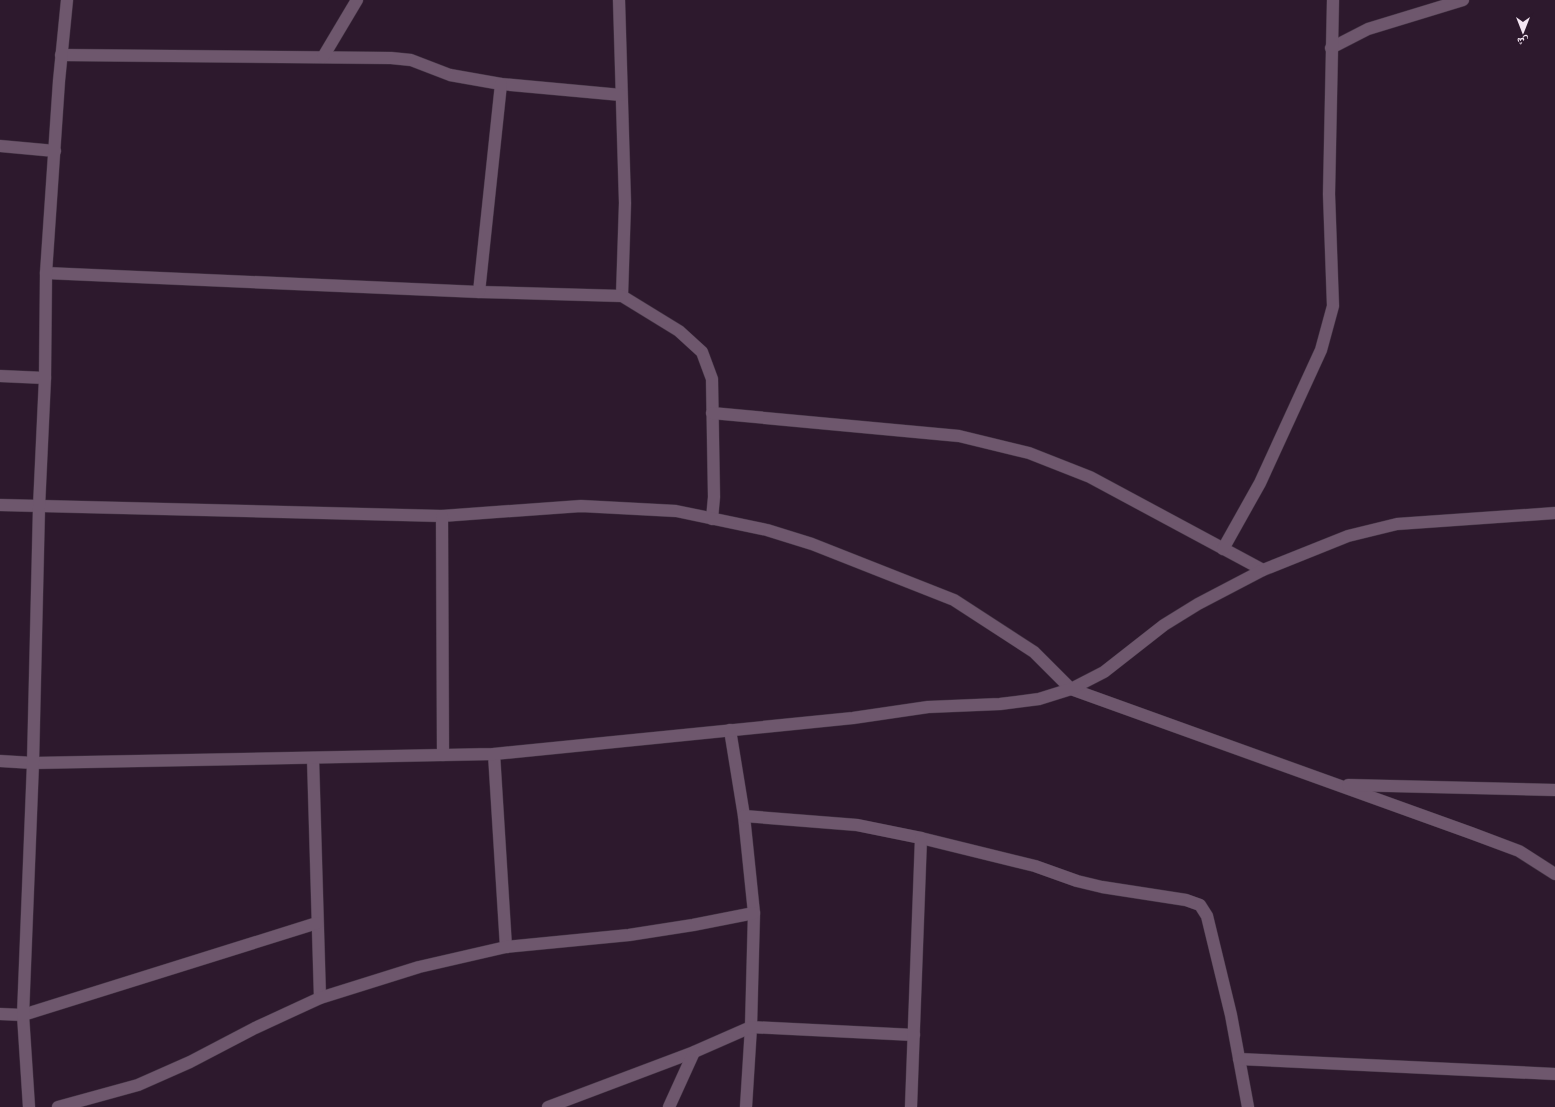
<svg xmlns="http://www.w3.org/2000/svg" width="1555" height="1107" font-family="Overpass,'Noto Naskh Arabic',sans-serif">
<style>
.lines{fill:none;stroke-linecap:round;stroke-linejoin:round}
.street-casing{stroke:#453646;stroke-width:13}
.street{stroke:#6e576d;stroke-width:12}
</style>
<rect width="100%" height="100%" fill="#2d192d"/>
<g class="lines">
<!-- street casing -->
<g class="street-casing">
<g id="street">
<path d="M619,0L625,203L622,296"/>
<path d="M1331,48L1368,29L1463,0"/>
<path d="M61,55L391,58L411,60L450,75L501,84L621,95"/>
<path d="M323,57L357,0"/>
<path d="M0,146L55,151"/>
<path d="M46,273L479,292L622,296L679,331L702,352L712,379L714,497L712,519"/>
<path d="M479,292L501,84"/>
<path d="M0,376L45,378"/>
<path d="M712,413L959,436L1029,453L1090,477L1263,570"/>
<path d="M0,505L442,516L581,506L676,511L767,530L812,544L954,600L1034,652L1071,689L1471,833L1519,851L1555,874"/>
<path d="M442,516L443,755"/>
<path d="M1223,549L1260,483L1321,350L1333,306L1329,194L1333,0"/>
<path d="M730,730L744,816L754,913L751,1027L746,1107"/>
<path d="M494,754L506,947"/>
<path d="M313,758L320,998"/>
<path d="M0,761L33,763L494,754L853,718L928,707L1000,704L1039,699L1071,689L1104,672L1164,625L1198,604L1263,570L1348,536L1397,524L1555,513"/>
<path d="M1348,785L1555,790"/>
<path d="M744,816L857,825L921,838L1035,866L1077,881L1102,887L1186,900L1200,905L1207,916L1231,1015L1248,1107"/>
<path d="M0,1014L23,1015L317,923"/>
<path d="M1239,1059L1555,1074"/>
<path d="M29,1107L23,1015L33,763L39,507L45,378L46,273L59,81L67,0"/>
<path d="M58,1107L138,1085L190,1062L255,1028L320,998L419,967L506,947L629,935L693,925L754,913"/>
<path d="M548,1107L694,1052L751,1027L914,1035"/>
<path d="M669,1107L694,1052"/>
<path d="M911,1107L921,838"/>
</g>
</g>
<!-- street -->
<use href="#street" class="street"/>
</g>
<!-- north arrow -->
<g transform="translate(1523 32) rotate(180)" stroke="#2d192d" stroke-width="3" paint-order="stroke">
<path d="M0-3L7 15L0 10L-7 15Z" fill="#f4e6f3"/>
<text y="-6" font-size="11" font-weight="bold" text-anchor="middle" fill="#f4e6f3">ش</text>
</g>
</svg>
